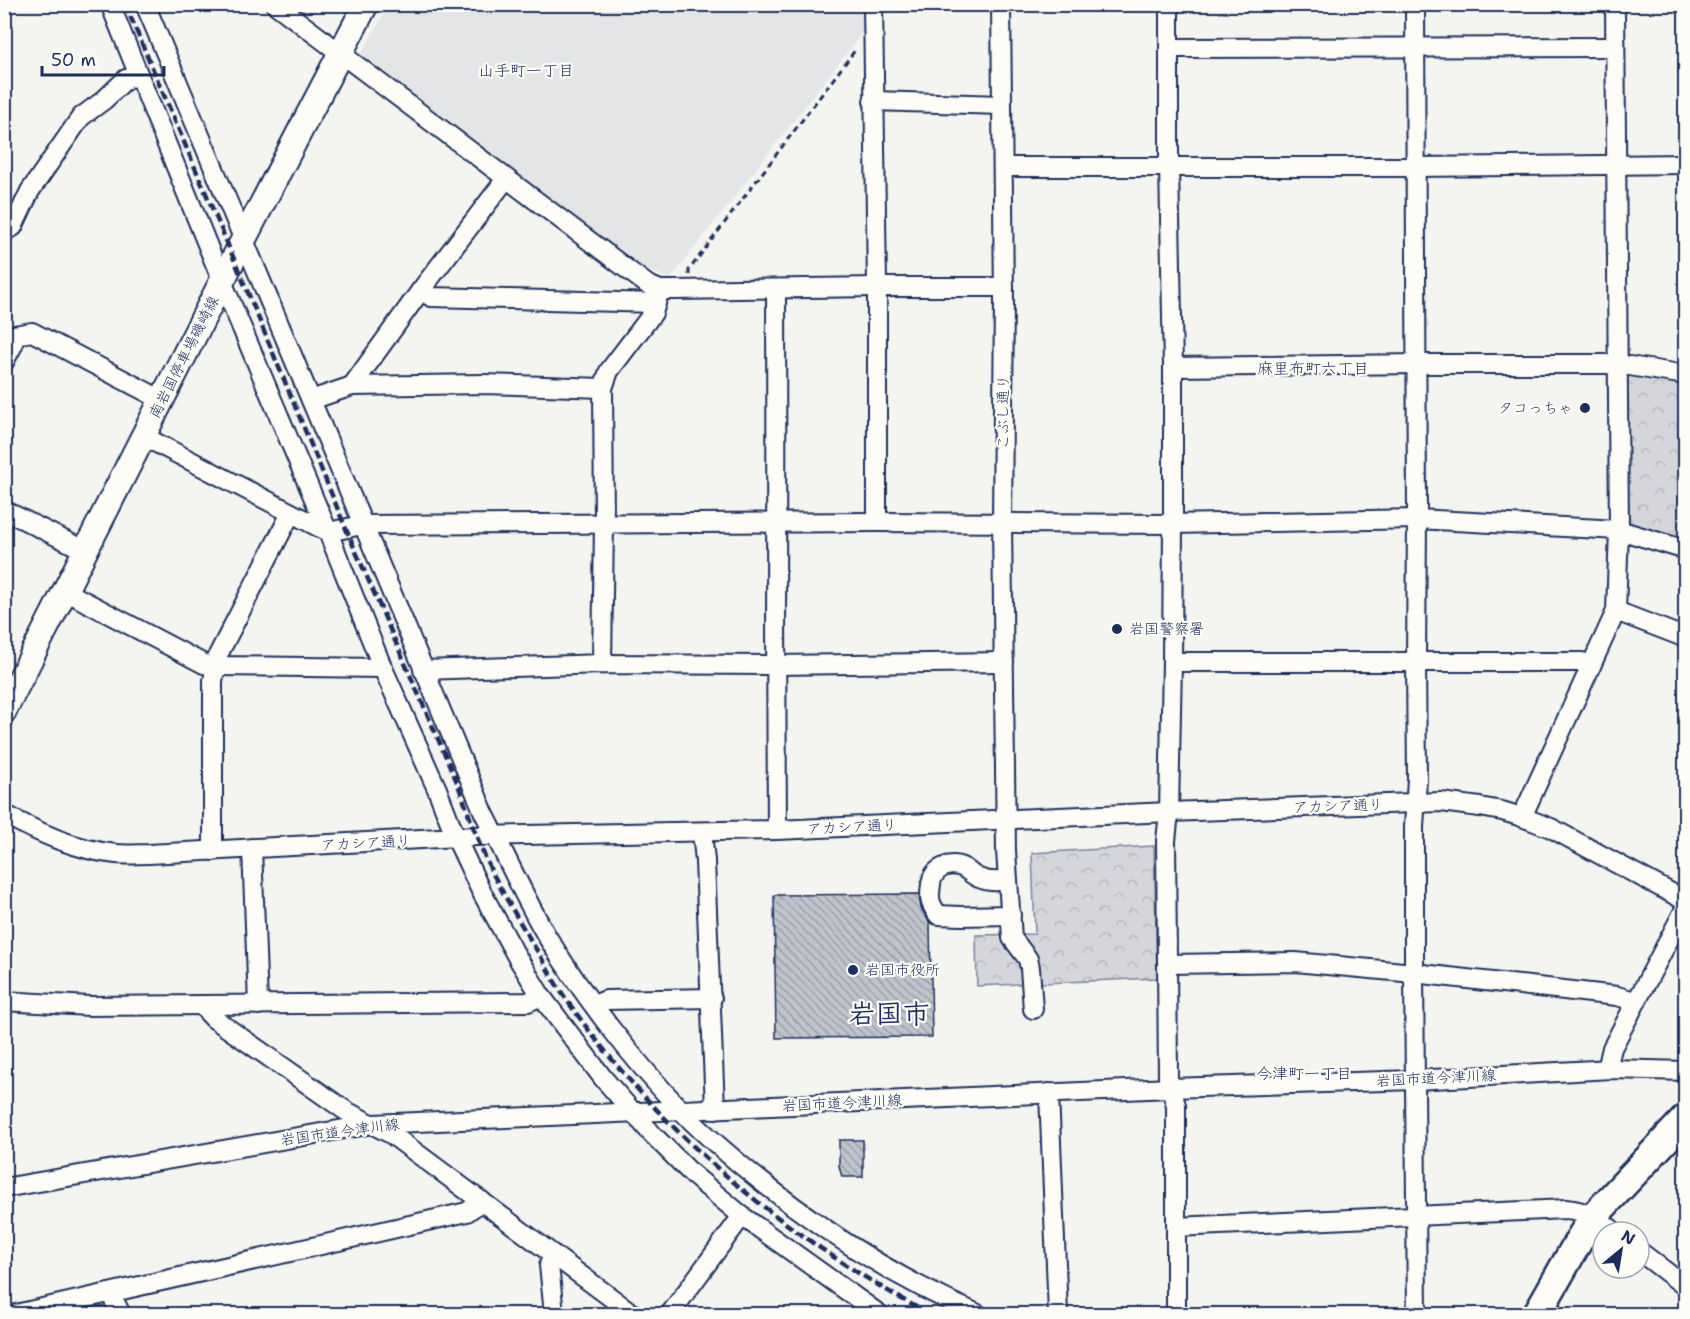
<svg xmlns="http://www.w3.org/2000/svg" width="1690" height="1319" font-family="'Shantell Sans','Klee One',sans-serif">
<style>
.built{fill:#e4e5e6}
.park{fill:url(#park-crowns);stroke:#78829c;stroke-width:1.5}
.building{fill:url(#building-back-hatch);stroke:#1b2f5e;stroke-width:1.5}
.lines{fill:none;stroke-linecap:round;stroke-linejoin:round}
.minor-casing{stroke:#1b2f5e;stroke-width:22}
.major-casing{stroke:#1b2f5e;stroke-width:28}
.highway-casing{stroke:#1b2f5e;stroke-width:32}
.path{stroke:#1b2f5e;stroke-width:3;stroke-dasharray:6 4.5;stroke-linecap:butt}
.minor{stroke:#fdfcf7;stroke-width:18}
.major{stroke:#fdfcf7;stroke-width:24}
.highway{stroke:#fdfcf7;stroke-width:27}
.rail{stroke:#1b2f5e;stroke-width:4.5;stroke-dasharray:9 4.5;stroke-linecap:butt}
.poi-dot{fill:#1b2f5e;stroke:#fdfcf7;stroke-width:2}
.labels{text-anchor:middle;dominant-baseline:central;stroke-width:4.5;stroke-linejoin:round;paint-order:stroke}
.street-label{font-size:15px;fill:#1b2f5e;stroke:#fdfcf7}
.poi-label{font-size:15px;fill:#1b2f5e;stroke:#fdfcf7;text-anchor:start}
.neighbourhood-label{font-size:16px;fill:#1b2f5e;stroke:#fdfcf7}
.town-label{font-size:27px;font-weight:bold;fill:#1b2f5e;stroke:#fdfcf7}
</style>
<defs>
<pattern id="park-crowns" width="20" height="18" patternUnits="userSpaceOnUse" patternTransform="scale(1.5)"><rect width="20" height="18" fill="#d4d6db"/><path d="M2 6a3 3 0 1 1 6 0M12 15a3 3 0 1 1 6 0" fill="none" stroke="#b5b8be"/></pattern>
<pattern id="building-back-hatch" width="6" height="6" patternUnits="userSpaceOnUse" patternTransform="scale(1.5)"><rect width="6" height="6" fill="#bfc3cc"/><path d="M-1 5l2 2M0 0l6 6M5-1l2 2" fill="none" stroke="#9a9fa9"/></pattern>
</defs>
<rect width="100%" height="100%" fill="#f4f4f1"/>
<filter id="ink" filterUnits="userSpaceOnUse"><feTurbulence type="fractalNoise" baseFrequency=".0167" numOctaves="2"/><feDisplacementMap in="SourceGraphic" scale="12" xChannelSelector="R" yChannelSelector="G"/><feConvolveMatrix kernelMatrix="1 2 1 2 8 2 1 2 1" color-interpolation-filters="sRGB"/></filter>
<g filter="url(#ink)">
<!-- built -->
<path class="built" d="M389,5H867V27L670,279L637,265L359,58Z"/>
<!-- park -->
<g class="park">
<path d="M1625,374L1685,382V542L1626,523Z"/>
<path d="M1154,846L1157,978L977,986L976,935L1035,934L1032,853Z"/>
</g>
<!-- building -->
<g class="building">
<path d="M919,894L921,908L930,923L932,1037L776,1038L774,895Z"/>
<path d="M839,1140H863V1177H842L839,1166Z"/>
</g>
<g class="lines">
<!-- minor casing -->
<g class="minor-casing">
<g id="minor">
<path d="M110,4L222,281L328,532L381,664L437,789L456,838L481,891L517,957L541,996L603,1078L652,1134L693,1175L742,1216L879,1314"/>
<path d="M145,4L484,813C505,854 525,899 548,938C584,997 633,1060 681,1110C699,1130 720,1147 741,1165C813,1225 892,1277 978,1314"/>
<path d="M275,4L648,285L660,290H675L877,287H1004"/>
<path d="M873,4L877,287V522"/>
<path d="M1001,4L1004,300L1002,522L1006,851L1012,938L1028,959L1030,968L1033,1009"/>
<path d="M1169,4V166L1173,367V524L1172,662L1169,812L1166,841L1168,1078L1176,1105V1314"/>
<path d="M1415,4L1417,519L1416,661L1417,779L1414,827V973L1417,1314"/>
<path d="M1170,48L1615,47"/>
<path d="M873,101L1002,105"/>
<path d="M1003,167H1416L1686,164"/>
<path d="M4,231L13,227L30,191L81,117L104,100L126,79L139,76"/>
<path d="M421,290L431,297L656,303"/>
<path d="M776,290C777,470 775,650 777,830"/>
<path d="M4,362L13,345L14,335L32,332L162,400"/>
<path d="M1173,367L1417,364H1617L1686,375"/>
<path d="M352,386L421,290L506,179"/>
<path d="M311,400L352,386L484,384L603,388"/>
<path d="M143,436L328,532L362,525L877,522L1173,524L1417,519L1619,530L1686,550"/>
<path d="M4,510L86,551"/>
<path d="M65,591L204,664L216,666L383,668"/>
<path d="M1616,611L1686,638"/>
<path d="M1172,662H1582L1591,666"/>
<path d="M602,664L604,524L603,388L609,371L653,313L660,290"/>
<path d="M423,670L602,664L775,665L1004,662"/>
<path d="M4,814C39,833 76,850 116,854C127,855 138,854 149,854L476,836L777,830L1169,812L1441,802L1480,807L1502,811L1522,817L1551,828L1686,901"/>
<path d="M1522,817L1616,611L1619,530L1615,4"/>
<path d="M702,832L705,861L715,1109"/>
<path d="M252,848L258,1005"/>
<path d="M213,851V681L218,655L291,513"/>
<path d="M1008,880C998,882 988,882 979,878C973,876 969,871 964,868C950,861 933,868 931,884C929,899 929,902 938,915L961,916L1011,915"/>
<path d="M1168,964L1295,962L1414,973L1617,996L1635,1001"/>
<path d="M4,1001L89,1006L528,1002L541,996"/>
<path d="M201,1005L213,1018L346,1111L391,1134L633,1314"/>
<path d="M594,1005L606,1000L712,998"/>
<path d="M1611,1069L1609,1061L1612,1048L1686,907"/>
<path d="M1049,1093L1058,1314"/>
<path d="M4,1188L373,1124L1170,1088L1415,1080L1611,1069L1686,1071"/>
<path d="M1176,1227L1566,1209C1588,1211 1598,1219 1615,1232"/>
<path d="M1639,1251L1686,1287"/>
<path d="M553,1255L549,1265L554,1314"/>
<path d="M110,1293L121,1314"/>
<path d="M16,1314L467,1212L482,1201"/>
<path d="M670,1314L742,1216"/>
</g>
</g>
<!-- major casing -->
<g class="major-casing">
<path id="major" d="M4,711L222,281L366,4"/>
</g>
<!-- highway casing -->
<g class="highway-casing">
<path id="highway" d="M1537,1314L1579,1240L1594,1216L1686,1118"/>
</g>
<!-- path -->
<path class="path" d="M689,275V270L856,49"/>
<!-- minor -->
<use href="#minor" class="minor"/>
<!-- major -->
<use href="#major" class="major"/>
<!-- highway -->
<use href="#highway" class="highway"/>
<!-- rail -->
<path class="rail" d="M125,4L234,259L346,529L457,782C469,813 478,845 493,874C508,902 524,930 541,957C548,970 555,983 564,996C658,1132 784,1236 929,1314"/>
</g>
</g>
<!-- markers -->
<g class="poi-dot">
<circle cx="1585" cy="408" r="6"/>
<circle cx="1117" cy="629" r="6"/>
<circle cx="853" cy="970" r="6"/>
</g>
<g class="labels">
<!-- street labels -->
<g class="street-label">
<text transform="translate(184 357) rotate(-63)">南岩国停車場磯崎線</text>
<text transform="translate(1003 412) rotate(-90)">こぶし通り</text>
<text transform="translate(1338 806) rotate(-2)">アカシア通り</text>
<text transform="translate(852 827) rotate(-3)">アカシア通り</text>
<text transform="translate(366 843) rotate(-3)">アカシア通り</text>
<text transform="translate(1436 1078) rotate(-3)">岩国市道今津川線</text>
<text transform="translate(842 1103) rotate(-3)">岩国市道今津川線</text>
<text transform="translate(340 1132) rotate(-8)">岩国市道今津川線</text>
</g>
<!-- poi labels -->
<g class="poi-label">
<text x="1573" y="408" text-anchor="end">タコっちゃ</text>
<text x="1129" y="629">岩国警察署</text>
<text x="865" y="970">岩国市役所</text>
</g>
<!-- neighbourhood labels -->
<g class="neighbourhood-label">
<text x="526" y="70">山手町一丁目</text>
<text x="1313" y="368">麻里布町六丁目</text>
<text x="1304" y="1073">今津町一丁目</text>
</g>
<!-- town labels -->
<g class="town-label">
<text x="889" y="1013">岩国市</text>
</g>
</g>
<!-- margin -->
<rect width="1690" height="1319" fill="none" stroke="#fdfcf7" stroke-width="24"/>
<rect x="12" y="12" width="1666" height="1295" fill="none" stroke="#1b2f5e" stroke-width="2" filter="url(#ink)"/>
<!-- north arrow -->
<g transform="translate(1621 1250) rotate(30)"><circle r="28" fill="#fdfcf7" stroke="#a3aaba" stroke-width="1.5"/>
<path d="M0-4.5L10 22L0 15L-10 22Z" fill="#1b2f5e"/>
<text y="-9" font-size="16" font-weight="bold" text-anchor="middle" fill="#1b2f5e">N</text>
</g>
<!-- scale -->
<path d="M42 66v9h122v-9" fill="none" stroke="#1b2f5e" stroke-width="3"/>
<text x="51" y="66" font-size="18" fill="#1b2f5e" stroke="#fdfcf7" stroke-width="4.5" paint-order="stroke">50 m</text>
</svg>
